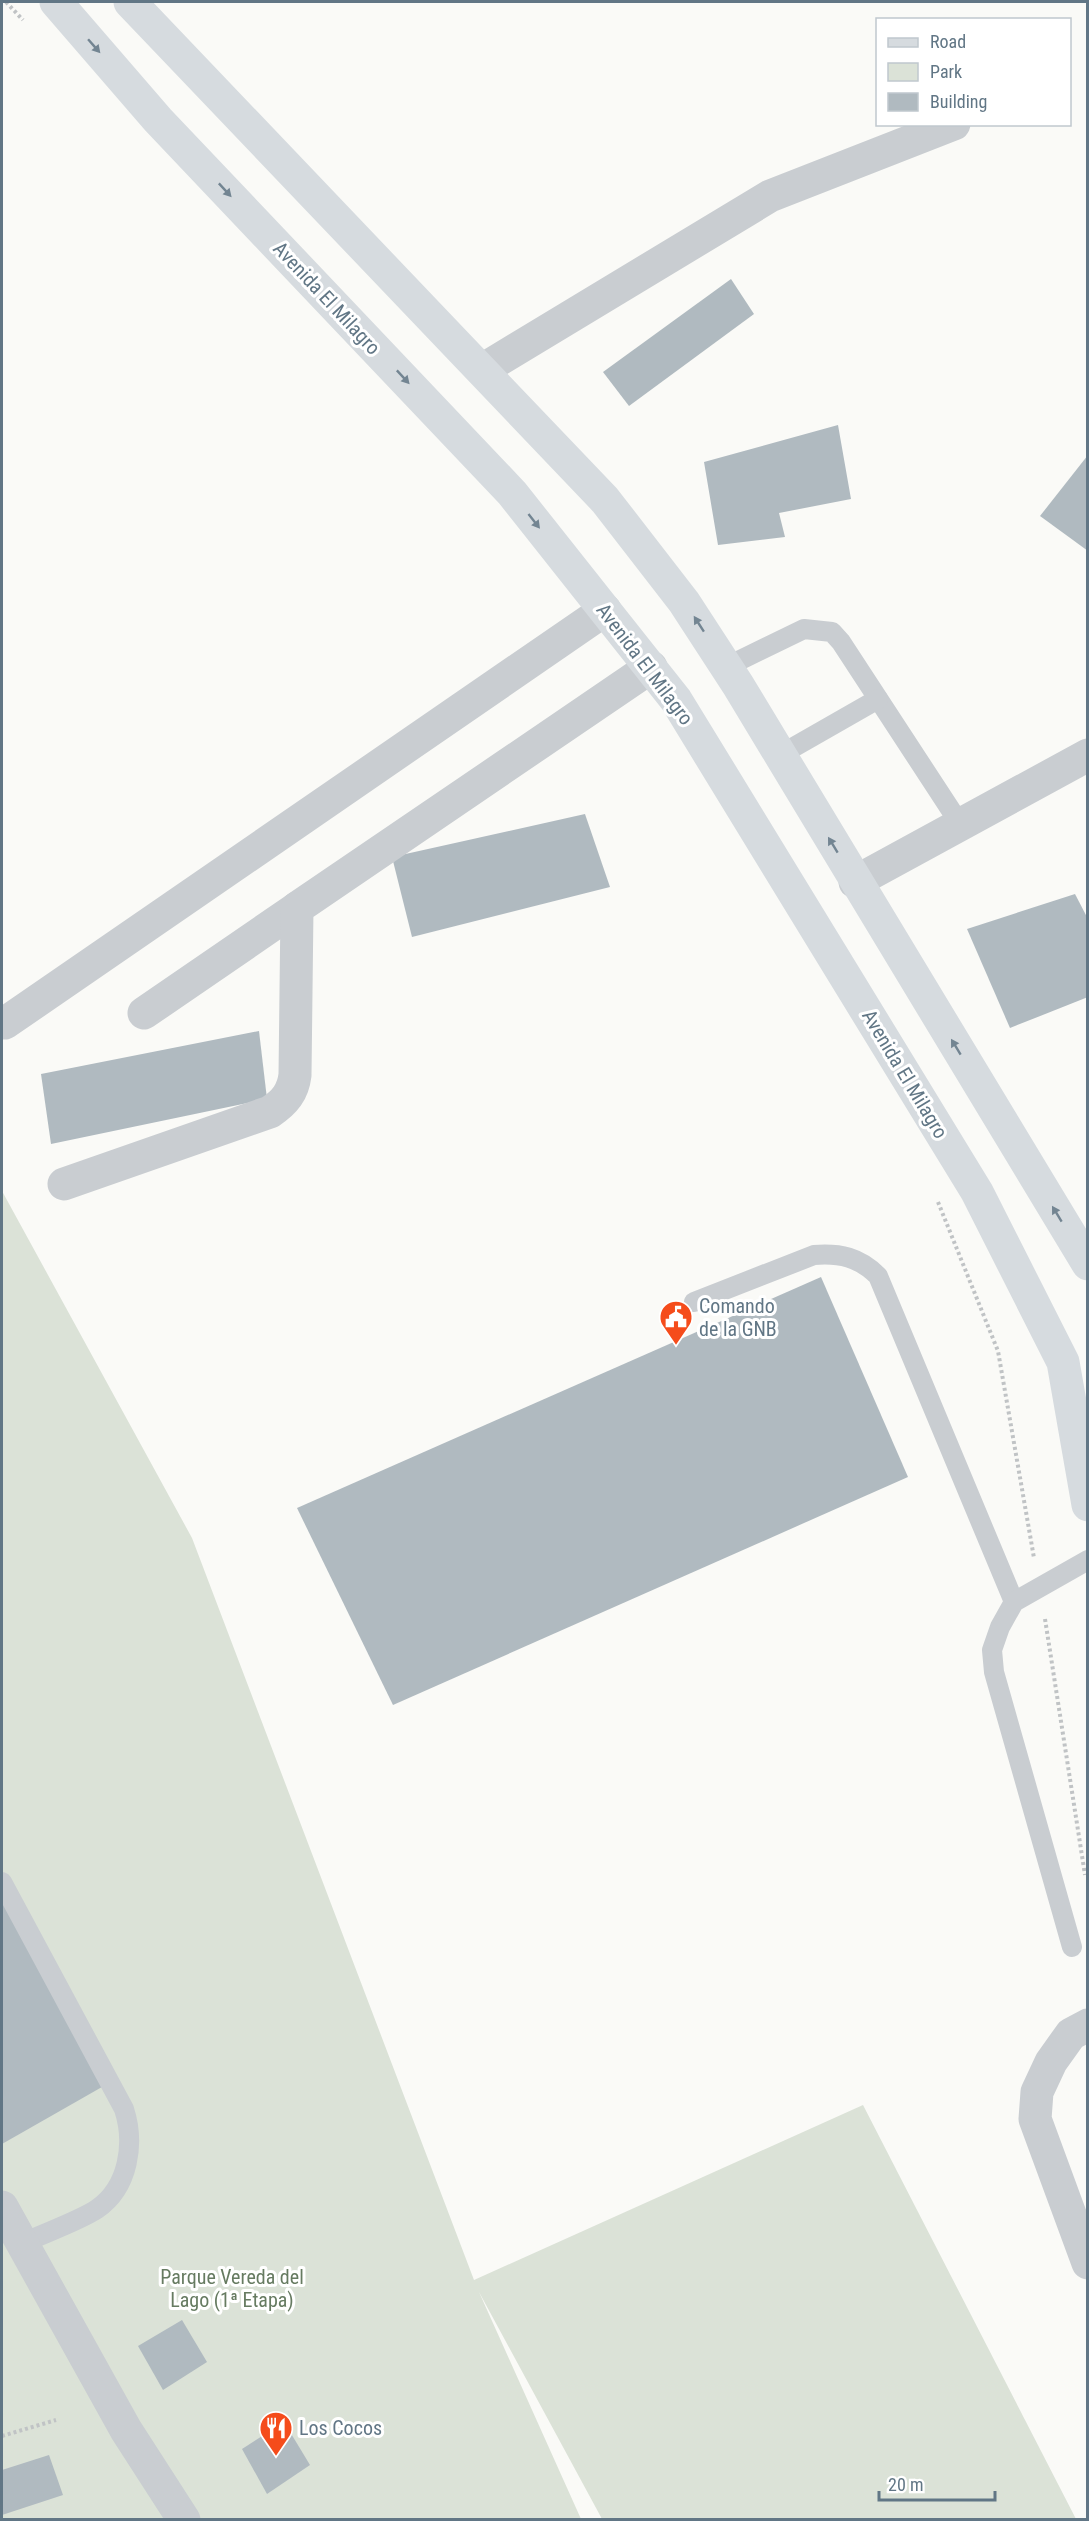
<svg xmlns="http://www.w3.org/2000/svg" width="1089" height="2521" font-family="'Roboto Condensed',sans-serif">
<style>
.green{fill:#dbe2d7}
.building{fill:#b0bac0}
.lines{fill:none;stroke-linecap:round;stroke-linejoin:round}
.path{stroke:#c0c3c5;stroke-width:4;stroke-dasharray:3 3;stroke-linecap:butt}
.service{stroke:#c9cdd1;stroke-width:20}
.minor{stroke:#c9cdd1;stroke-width:33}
.secondary{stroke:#d6dbdf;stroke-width:33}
.oneway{fill:#738592}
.labels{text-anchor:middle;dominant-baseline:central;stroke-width:6;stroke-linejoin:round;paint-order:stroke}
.street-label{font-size:20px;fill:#617685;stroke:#fff}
.poi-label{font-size:20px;fill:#617685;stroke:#fff;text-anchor:start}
.park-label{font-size:20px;fill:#667b61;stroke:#fff}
</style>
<rect width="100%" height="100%" fill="#fafaf7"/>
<!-- green -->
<path class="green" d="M2,1191L192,1538L474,2280L863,2105L1076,2519H602L479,2292L581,2519H2Z"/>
<!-- building -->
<g class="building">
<path d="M731,279L754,314L629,406L603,372Z"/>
<path d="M838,425L851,499L779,513L785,537L718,545L704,462Z"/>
<path d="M1088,455V551L1040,516Z"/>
<path d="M585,814L610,887L412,937L392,857Z"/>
<path d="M1075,894L1088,919V997L1010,1028L967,929Z"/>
<path d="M259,1031L267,1099L51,1144L41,1074Z"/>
<path d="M821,1277L908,1477L393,1705L297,1508Z"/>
<path d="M2,1887L116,2079L2,2144Z"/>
<path d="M182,2320L207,2362L163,2390L138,2346Z"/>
<path d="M284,2422L310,2465L267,2494L242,2449Z"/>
<path d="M49,2455L63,2495L2,2515V2470Z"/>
</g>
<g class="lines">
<!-- path -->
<g class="path">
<path d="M6,2L23,20"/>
<path d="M938,1202L998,1351L1034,1558"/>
<path d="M1045,1619L1085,1875"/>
<path d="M2,2436L56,2420"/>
</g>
<!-- service -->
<g class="service">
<path d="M726,667L804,629L832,632L841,642L960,824"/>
<path d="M780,755L878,699"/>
<path d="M694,1302L814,1255C840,1253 859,1257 878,1276L1014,1602"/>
<path d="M2,1882L124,2109C135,2143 129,2187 97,2209C79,2221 42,2234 21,2244"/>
<path d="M1072,1947L994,1672L992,1650L1000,1627L1014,1602L1088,1560"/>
</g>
<!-- minor -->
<g class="minor">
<path d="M482,370L770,196L954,124"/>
<path d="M855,882L1088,755"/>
<path d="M144,1013L297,908"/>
<path d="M5,1023L605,610"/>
<path d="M64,1184L270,1112C285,1102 293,1092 295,1075L297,908L651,667"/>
<path d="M1088,2025L1071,2034L1051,2062L1037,2092L1035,2119L1088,2263"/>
<path d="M2,2207L126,2430L184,2520"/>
</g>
<!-- secondary -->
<g class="secondary">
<path d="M56,2L158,120L512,493L676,700L977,1192L1063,1362L1088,1505"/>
<path d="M130,2L605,500L684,602L738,685L1088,1264"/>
</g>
</g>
<!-- one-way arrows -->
<defs><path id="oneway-solid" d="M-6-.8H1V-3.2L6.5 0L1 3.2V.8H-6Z" transform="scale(1.5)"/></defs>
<g class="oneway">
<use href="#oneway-solid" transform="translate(94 46) rotate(49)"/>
<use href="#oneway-solid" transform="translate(225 190) rotate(47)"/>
<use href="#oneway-solid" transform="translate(403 377) rotate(47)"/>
<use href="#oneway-solid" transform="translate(534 521) rotate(52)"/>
<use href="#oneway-solid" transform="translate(699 624) rotate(-123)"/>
<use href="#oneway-solid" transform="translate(833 845) rotate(-121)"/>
<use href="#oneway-solid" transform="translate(956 1047) rotate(-121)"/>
<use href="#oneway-solid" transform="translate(1057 1214) rotate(-121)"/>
</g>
<!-- icons -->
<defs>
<g id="civic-pin" transform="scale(1.725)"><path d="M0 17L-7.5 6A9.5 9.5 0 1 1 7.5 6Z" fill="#f54c1b" stroke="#fff"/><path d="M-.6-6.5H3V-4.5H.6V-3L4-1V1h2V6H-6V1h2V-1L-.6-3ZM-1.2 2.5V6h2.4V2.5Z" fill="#fff"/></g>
<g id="restaurant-pin" transform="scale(1.725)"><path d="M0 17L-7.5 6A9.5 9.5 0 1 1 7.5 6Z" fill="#f54c1b" stroke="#fff"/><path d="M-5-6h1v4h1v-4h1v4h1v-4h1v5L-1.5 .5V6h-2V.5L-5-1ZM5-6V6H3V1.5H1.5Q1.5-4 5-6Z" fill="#fff"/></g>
</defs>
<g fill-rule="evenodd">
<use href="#civic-pin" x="676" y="1317"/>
<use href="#restaurant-pin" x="276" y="2428"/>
</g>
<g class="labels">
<!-- street labels -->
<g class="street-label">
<text transform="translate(327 298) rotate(47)">Avenida El Milagro</text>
<text transform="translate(645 664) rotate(53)">Avenida El Milagro</text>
<text transform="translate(905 1074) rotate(59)">Avenida El Milagro</text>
</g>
<!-- poi labels -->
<g class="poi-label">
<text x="699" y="1306">Comando<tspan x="699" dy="23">de la GNB</tspan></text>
<text x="299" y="2428">Los Cocos</text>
</g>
<!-- park labels -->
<g class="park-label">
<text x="232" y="2277">Parque Vereda del<tspan x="232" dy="23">Lago (1ª Etapa)</tspan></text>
</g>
</g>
<!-- border -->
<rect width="1089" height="2521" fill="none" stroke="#617685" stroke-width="6"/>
<!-- legend -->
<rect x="876" y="18" width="195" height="108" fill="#ffffff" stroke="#c0c8ce" stroke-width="1.5"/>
<rect x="888" y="38" width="30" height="9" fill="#d6dbdf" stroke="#c0c8ce" stroke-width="1.5"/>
<text x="930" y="48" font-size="18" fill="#617685">Road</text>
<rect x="888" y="63" width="30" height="18" fill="#dbe2d7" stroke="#c0c8ce" stroke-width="1.5"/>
<text x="930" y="78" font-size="18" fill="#617685">Park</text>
<rect x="888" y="93" width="30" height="18" fill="#b0bac0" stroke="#c0c8ce" stroke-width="1.5"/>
<text x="930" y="108" font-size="18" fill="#617685">Building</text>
<!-- scale -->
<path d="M879 2491v9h116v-9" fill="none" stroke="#617685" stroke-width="3"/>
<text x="888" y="2491" font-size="18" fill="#617685" stroke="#ffffff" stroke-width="4.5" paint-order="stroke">20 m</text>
</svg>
